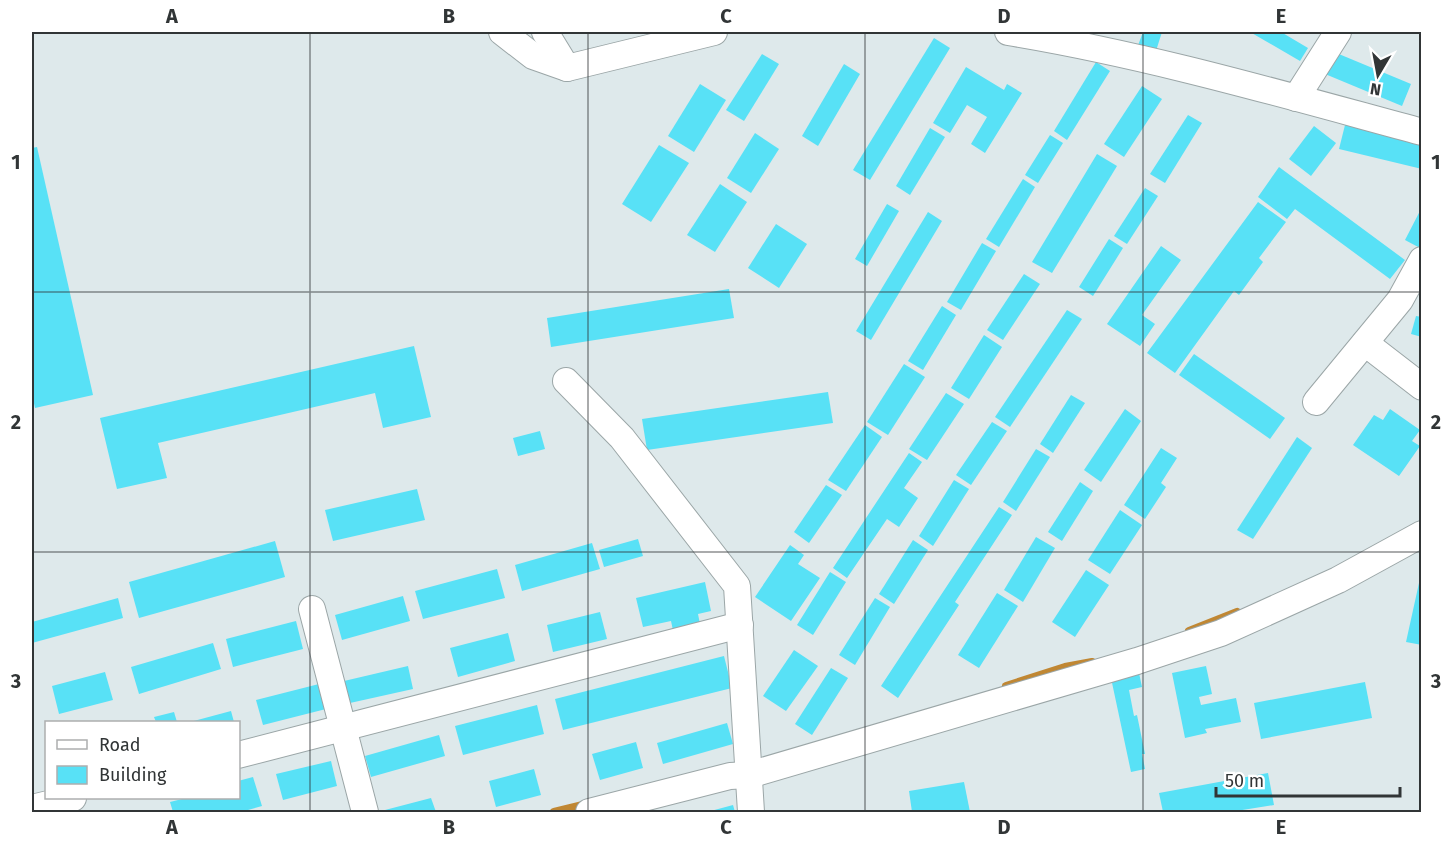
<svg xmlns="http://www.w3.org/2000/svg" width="1453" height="844" font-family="'Fira Sans',sans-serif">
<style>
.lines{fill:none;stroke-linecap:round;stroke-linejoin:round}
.stream{stroke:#c08733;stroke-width:8}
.building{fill:#58e1f6}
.minor-casing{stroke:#9ba6a7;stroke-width:28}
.minor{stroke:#fff;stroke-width:26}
.grid{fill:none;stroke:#313536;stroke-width:1.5;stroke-opacity:0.55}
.neatline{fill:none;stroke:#313536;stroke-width:2}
.grid-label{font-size:20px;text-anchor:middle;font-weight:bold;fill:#313536}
</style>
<rect width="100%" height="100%" fill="#dee9eb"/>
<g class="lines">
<!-- stream -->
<g class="stream">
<path d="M1189,631L1237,612"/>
<path d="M1006,686L1065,667L1092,662"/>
<path d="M554,812L587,804"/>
</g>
</g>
<!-- building -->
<g class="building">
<path d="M1143,32H1162L1155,54L1137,48Z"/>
<path d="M1250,32H1281L1308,48L1300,61Z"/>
<path d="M934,38L950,48L870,180L853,170Z"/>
<path d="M1334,52L1411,84L1402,106L1325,74Z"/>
<path d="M762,54L779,64L744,121L726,110Z"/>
<path d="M1096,62L1110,71L1067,140L1054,131Z"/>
<path d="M844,64L860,74L818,146L802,136Z"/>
<path d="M966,67L1004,90L1007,84L1022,93L985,153L971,144L987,117L967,105L950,133L933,123Z"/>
<path d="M700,84L726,100L694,152L668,136Z"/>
<path d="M1142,86L1162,99L1124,157L1104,144Z"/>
<path d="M1188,115L1202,123L1165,183L1150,174Z"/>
<path d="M1345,125L1422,144V169L1339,149Z"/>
<path d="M1314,126L1336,143L1311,176L1289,159Z"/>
<path d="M930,128L945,137L910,195L896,186Z"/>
<path d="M755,133L779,149L751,193L727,178Z"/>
<path d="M1050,135L1063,143L1038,183L1025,175Z"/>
<path d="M659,145L689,163L651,222L622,204Z"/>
<path d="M37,147L93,395L35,408L32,394V148Z"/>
<path d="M1097,154L1117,166L1052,273L1032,262Z"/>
<path d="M1279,167L1405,260L1390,279L1295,209L1287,219L1258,197Z"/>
<path d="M1023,179L1035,187L999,247L986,239Z"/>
<path d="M720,184L747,202L715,252L687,235Z"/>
<path d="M1145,188L1158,196L1127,244L1114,236Z"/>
<path d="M1258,202L1286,222L1259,258L1263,262L1239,295L1234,291L1175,373L1147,353Z"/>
<path d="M887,204L899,211L867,266L855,259Z"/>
<path d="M1422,207V246L1420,248L1405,240Z"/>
<path d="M928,212L942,221L871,340L856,331Z"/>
<path d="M776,224L807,244L779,288L748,268Z"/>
<path d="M1109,239L1123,248L1093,296L1079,287Z"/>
<path d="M982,243L996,251L961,310L947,302Z"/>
<path d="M1161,246L1181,260L1142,315L1155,324L1140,346L1107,324Z"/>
<path d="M1024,274L1040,284L1003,340L987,330Z"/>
<path d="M729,289L734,318L551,347L547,318Z"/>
<path d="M942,306L956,315L923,370L908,361Z"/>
<path d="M1067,310L1082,319L1010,427L995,417Z"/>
<path d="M1416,316L1422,317V337L1411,334Z"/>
<path d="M984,335L1002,347L969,399L951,388Z"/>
<path d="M414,346L431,417L383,428L375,393L158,443L167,478L117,489L100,418Z"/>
<path d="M1194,354L1285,418L1270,439L1179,375Z"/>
<path d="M904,364L925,377L888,435L867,422Z"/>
<path d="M828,392L833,423L647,450L642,419Z"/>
<path d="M946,393L964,404L927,460L909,449Z"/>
<path d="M1071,395L1085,403L1053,453L1040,444Z"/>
<path d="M1125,409L1141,421L1101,482L1084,470Z"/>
<path d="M1390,409L1420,430L1412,441L1420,446L1399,476L1353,445L1374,415L1383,420Z"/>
<path d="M992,422L1007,431L971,485L956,475Z"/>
<path d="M865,425L882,437L846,491L828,480Z"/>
<path d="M540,431L545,449L518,456L513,438Z"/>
<path d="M1297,437L1312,448L1253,539L1237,530Z"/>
<path d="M1161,448L1177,458L1161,483L1166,487L1145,519L1124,505Z"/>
<path d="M1036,449L1050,457L1016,511L1003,502Z"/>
<path d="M909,453L922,462L904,488L918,498L899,527L887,519L847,578L833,568Z"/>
<path d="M954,480L969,489L933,546L919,536Z"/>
<path d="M1080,482L1093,491L1062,541L1048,532Z"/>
<path d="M826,485L842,495L809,543L794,532Z"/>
<path d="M417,489L425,520L333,541L325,510Z"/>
<path d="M999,507L1012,515L955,602L959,605L898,698L881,686Z"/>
<path d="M1120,510L1142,525L1110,574L1088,560Z"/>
<path d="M1036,537L1055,548L1023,602L1004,590Z"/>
<path d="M638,539L643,556L604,567L599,550Z"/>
<path d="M913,540L928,550L894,604L879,594Z"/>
<path d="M275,541L285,577L139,618L129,582Z"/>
<path d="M592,543L600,569L522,591L515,565Z"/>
<path d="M790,545L804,555L798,564L820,578L791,621L755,597Z"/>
<path d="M497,569L505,598L423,619L415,591Z"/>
<path d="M1086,570L1109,585L1075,637L1052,622Z"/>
<path d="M830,572L846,582L813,635L797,625Z"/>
<path d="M705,582L711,611L698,614L701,629L674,635L671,621L643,627L636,598Z"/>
<path d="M1419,583H1422V645L1406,642Z"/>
<path d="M997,593L1018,606L979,668L958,655Z"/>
<path d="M403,596L410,621L342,640L335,615Z"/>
<path d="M118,598L123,618L32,643V622Z"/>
<path d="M875,598L890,607L855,665L839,655Z"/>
<path d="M600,612L607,639L553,652L547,625Z"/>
<path d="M296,621L303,649L233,667L226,639Z"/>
<path d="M508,633L515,661L458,677L450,648Z"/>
<path d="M213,643L221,669L139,694L131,667Z"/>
<path d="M794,650L818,666L786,711L763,696Z"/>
<path d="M724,656L732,688L563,730L555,699Z"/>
<path d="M408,666L413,689L350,703L344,681Z"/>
<path d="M1206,666L1212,694L1199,697L1201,705L1236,698L1241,722L1205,729L1207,733L1185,738L1172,673Z"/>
<path d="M831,668L848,678L812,735L795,724Z"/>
<path d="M105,672L113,700L59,714L52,686Z"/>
<path d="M1139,673L1142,687L1129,690L1134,716L1137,715L1145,754H1142L1145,769L1131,772L1111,678Z"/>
<path d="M1365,682L1372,718L1261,739L1254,703Z"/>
<path d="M319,684L326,709L263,725L256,700Z"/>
<path d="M537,705L544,734L463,755L455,726Z"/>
<path d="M231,711L234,722H190Z"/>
<path d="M174,712L177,722H156L154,717Z"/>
<path d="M727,723L733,744L663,764L657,743Z"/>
<path d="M439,735L445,756L371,777L365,756Z"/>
<path d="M636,742L643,768L600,780L592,754Z"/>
<path d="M331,761L337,786L283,800L276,774Z"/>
<path d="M534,769L541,795L496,807L489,781Z"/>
<path d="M1268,773L1274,805L1230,812H1163L1159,793Z"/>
<path d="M253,777L262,806L241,812H173L170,802L186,798H238V781Z"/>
<path d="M964,782L970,812H912L909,791Z"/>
<path d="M431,798L436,812H386L385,810Z"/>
<path d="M733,805L735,812H707Z"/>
</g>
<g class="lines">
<!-- minor casing -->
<g class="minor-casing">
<g id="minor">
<path d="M502,32L533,56L567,68L714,32"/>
<path d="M545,32L567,68"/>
<path d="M1008,32C1148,55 1285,95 1422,132"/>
<path d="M1296,98L1338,32"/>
<path d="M1365,343L1422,387"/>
<path d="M566,381L622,438L737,586L751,812"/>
<path d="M1316,402L1400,300L1422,260"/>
<path d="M312,609L365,812"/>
<path d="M238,755L740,625"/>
<path d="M32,808L73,798"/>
<path d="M589,812L730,776L749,775L1137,661L1221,633L1338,580L1422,534"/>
</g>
</g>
<!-- minor -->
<use href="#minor" class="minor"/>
</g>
<!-- grid -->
<path class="grid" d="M310,32V812M588,32V812M865,32V812M1143,32V812M32,292H1422M32,552H1422"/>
<!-- border -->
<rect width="1453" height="844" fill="none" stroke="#ffffff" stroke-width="66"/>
<!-- legend -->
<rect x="45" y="721" width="195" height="78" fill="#ffffff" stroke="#adaeaf" stroke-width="1.5"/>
<rect x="57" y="740" width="30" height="9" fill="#ffffff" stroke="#adaeaf" stroke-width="1.5"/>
<text x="99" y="751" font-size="18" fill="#313536">Road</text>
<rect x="57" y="766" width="30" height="18" fill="#58e1f6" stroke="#adaeaf" stroke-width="1.5"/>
<text x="99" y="781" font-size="18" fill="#313536">Building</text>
<!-- north arrow -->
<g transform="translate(1378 75) rotate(190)" stroke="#ffffff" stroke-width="4.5" paint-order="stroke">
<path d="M0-4.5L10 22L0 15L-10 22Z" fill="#313536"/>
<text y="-9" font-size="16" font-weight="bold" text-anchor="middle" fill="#313536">N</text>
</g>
<!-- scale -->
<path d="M1216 787v9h184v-9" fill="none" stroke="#313536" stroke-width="3"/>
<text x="1225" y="787" font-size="18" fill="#313536" stroke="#ffffff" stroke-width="4.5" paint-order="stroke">50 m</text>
<rect x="33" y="33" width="1387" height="778" class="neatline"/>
<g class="grid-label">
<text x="172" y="23">A</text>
<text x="449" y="23">B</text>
<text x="726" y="23">C</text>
<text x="1004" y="23">D</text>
<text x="1281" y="23">E</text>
<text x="16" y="169">1</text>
<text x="1436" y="169">1</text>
<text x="16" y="429">2</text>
<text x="1436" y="429">2</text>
<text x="16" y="688">3</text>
<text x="1436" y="688">3</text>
<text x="172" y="834">A</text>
<text x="449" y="834">B</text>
<text x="726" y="834">C</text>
<text x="1004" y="834">D</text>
<text x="1281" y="834">E</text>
</g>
</svg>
